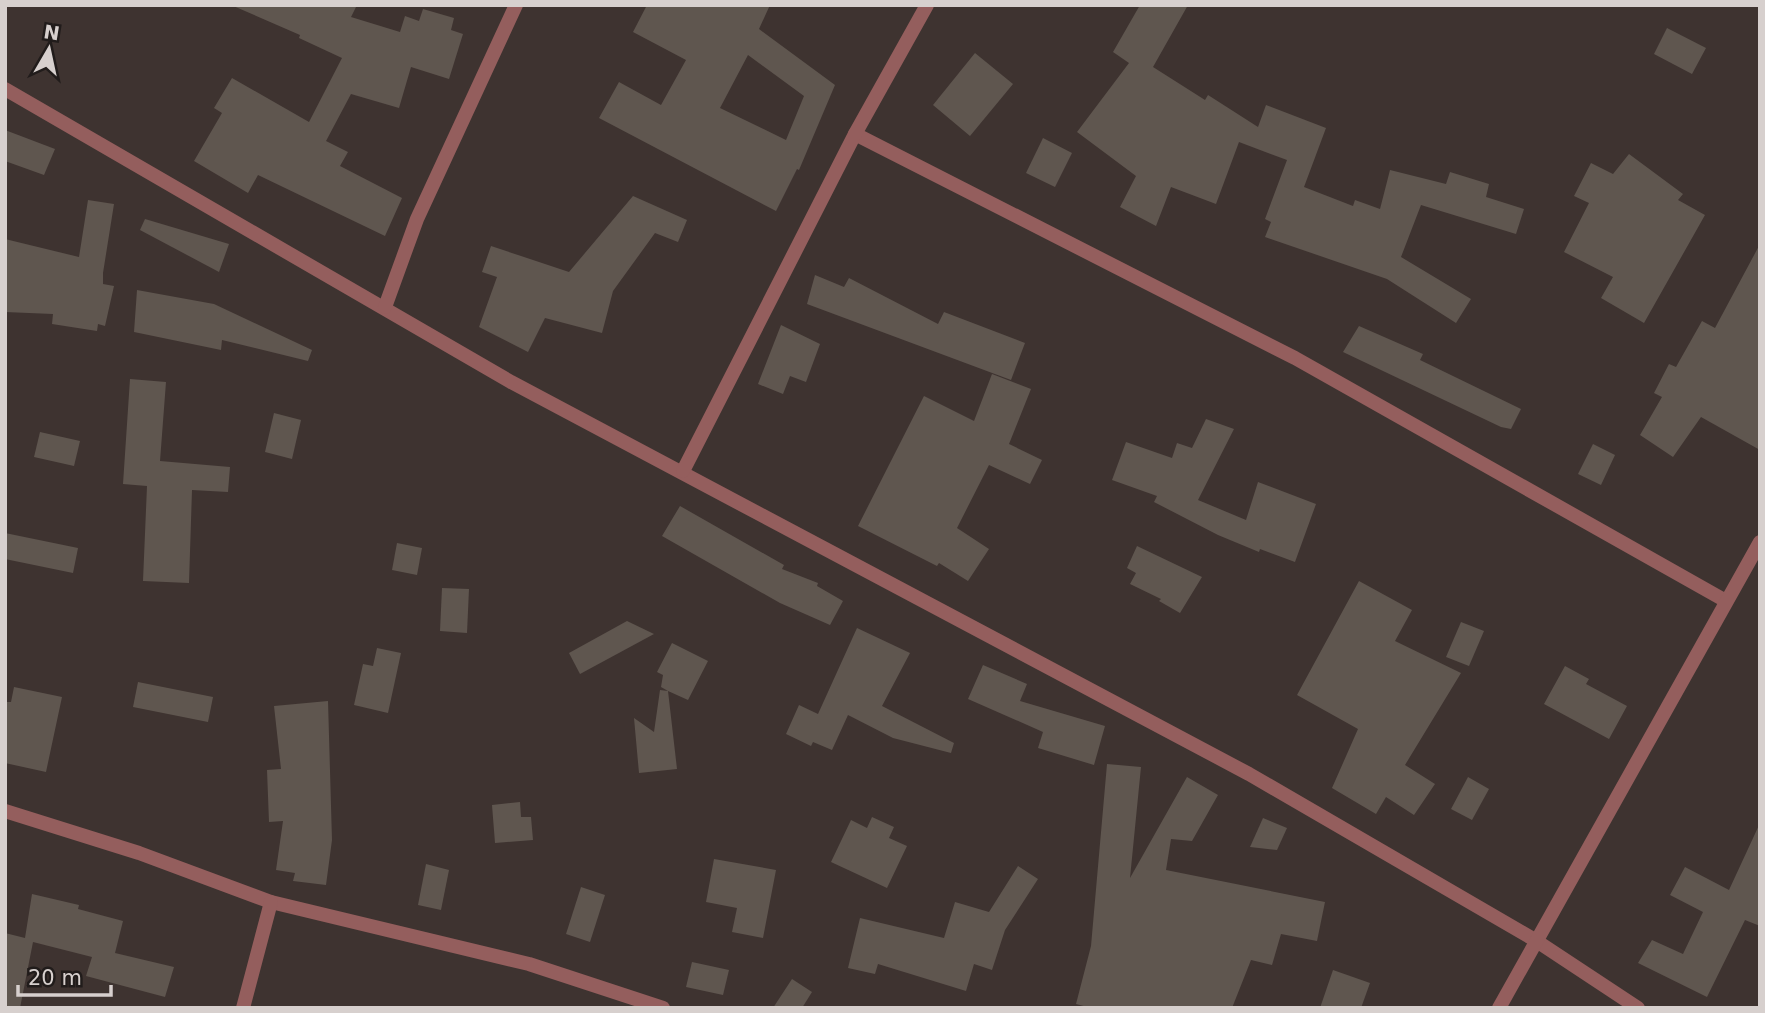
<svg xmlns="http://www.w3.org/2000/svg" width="1765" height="1013" font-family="'DejaVu Sans',sans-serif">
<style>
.building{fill:#5f564f;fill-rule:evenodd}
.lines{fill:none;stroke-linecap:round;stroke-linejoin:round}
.minor{stroke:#945e5d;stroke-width:14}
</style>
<rect width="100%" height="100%" fill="#3e3330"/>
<!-- building -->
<g class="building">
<path d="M231,5H357L351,17L400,32L405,16L419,21L423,9L454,18L451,30L463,34L449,79L411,67L399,108L351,94L326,141L348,152L340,166L402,198L385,236L258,175L248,193L194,161L222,113L214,108L232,78L309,122L342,58L299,38L300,35Z"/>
<path d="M647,5H770L759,29L835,85L799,170L797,169L776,211L599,118L619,82L661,105L686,60L633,32ZM748,55L804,96L786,140L720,108Z"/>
<path d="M1140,5H1188L1153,67L1205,100L1208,95L1258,127L1266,105L1326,128L1304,187L1353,206L1355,200L1380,209L1390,170L1446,184L1450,172L1489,184L1486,197L1524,209L1516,234L1421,205L1401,257L1471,299L1456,323L1387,279L1265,237L1271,222L1265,219L1287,160L1239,142L1216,204L1171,187L1156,226L1120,207L1136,176L1077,132L1129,63L1113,52Z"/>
<path d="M1667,28L1706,48L1692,74L1654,54Z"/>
<path d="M975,53L1013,84L970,136L933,105Z"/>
<path d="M5,130L55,149L44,175L5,161Z"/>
<path d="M1043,138L1072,153L1055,187L1026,173Z"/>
<path d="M1629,154L1683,194L1678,200L1705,215L1644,323L1601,298L1613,277L1564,252L1589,203L1574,196L1591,163L1613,174Z"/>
<path d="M633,196L687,220L678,242L655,233L613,291L602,333L545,318L528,352L479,327L497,277L482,272L491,246L569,272Z"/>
<path d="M88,200L114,204L103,273V284L114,286L105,326L98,324L97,331L52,324L53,314L5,312V239L79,257Z"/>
<path d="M145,219L229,244L219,272L140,230Z"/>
<path d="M1760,244V450L1701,417L1673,457L1640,435L1662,397L1654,393L1669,364L1676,367L1702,321L1715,328Z"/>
<path d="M815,275L844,287L849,278L938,324L944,312L1025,343L1011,380L807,304Z"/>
<path d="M137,290L214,304L312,350L308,361L222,340L221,350L134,332Z"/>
<path d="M781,325L820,344L806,382L790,376L783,394L758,384Z"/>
<path d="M1359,326L1423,354L1420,360L1521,409L1511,429L1501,427L1343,352Z"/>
<path d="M992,374L1031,389L1009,444L1042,460L1030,484L989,465L957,528L989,549L968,581L939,563L937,566L858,526L924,396L974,421Z"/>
<path d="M130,379L166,382L160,461L230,467L228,492L192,490L189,583L143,581L147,486L123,484Z"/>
<path d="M274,413L301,420L292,459L265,452Z"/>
<path d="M1206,419L1234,429L1198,500L1246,520L1258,482L1316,504L1295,562L1260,549L1259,552L1218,535L1154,502L1157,496L1112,480L1126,442L1172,458L1177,443L1192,448Z"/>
<path d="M40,432L80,441L74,466L34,457Z"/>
<path d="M1593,444L1615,455L1601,485L1578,474Z"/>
<path d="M680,506L784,565L782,569L818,583L817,586L843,601L830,625L780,603L662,536Z"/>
<path d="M5,533L78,548L73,573L5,559Z"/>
<path d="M397,543L422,548L417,575L392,570Z"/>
<path d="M1137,546L1202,577L1180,613L1159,601L1161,599L1130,584L1136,573L1127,568Z"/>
<path d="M1359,581L1412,610L1395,641L1461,673L1405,765L1435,784L1414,815L1386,797L1376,814L1332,788L1358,729L1297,695Z"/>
<path d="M442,588L469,589L467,633L440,631Z"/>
<path d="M627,621L654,634L580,674L569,653Z"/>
<path d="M1461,622L1484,631L1469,666L1446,657Z"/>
<path d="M857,628L910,653L882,706L954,743L951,753L893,738L848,715L832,750L813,742L811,746L786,734L799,705L818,714Z"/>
<path d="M672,643L708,661L688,700L668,691L677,769L639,773L634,718L654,732L660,690L668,691L661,687L663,675L657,672Z"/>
<path d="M377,648L401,653L388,713L354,705L363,664L373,666Z"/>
<path d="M983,665L1027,684L1020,701L1105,726L1094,765L1038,748L1043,732L968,699Z"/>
<path d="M1565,666L1589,679L1586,684L1627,706L1609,739L1544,704Z"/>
<path d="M138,682L213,697L208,722L133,707Z"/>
<path d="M14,687L62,697L46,772L5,763V702H11Z"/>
<path d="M328,701L332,840L326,885L293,881L295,873L276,870L283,821L269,822L267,770L281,769L274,706Z"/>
<path d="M1107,764L1141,767L1130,878L1187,777L1218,795L1192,841L1171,839L1166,870L1325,902L1317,941L1281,934L1272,965L1251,960L1232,1008H1091L1076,1004L1091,946Z"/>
<path d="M1468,777L1489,789L1472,820L1451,809Z"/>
<path d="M520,802L521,817H531L533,840L495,843L492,805Z"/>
<path d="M872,817L894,827L889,838L907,846L887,888L831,862L851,820L867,828Z"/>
<path d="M1263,818L1287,828L1277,850L1250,847Z"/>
<path d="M1760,823V926L1745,920L1707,997L1638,963L1652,940L1683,954L1703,912L1670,895L1685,867L1729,890Z"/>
<path d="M714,859L776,870L763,938L732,932L737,908L706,902Z"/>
<path d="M426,864L449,870L441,910L418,905Z"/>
<path d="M1018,866L1038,879L1005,930L992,970L974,964L966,991L878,964L875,974L848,968L860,918L944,938L955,902L989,912Z"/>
<path d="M581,887L605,895L590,942L566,934Z"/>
<path d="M32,894L79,905L78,909L123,921L115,953L174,967L165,997L86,976L92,957L33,942L20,1008H5V933L25,938Z"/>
<path d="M692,962L729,970L723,995L686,987Z"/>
<path d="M1333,970L1370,983L1361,1008H1320Z"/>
<path d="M792,979L812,992L802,1008H773Z"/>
</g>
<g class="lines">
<!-- minor -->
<g class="minor">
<path d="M5,89L511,382L1249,774L1535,940L1638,1008"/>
<path d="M855,134L1295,358L1726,601"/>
<path d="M385,307L417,219L516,5"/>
<path d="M683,471L855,134L927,5"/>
<path d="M5,811L139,853L271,902L529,964L663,1008"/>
<path d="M243,1008L271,902"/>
<path d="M1499,1008L1760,542"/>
</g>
</g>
<!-- border -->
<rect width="1765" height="1013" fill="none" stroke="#d7d0ce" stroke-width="14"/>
<!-- north arrow -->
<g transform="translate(49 49) rotate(9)" stroke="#211c1b" stroke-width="5" paint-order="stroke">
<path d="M0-5L12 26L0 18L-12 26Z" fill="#d7d0ce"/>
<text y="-10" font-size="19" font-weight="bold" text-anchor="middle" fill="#d7d0ce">N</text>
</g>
<!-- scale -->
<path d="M18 985v10h93v-10" fill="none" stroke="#d7d0ce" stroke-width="3.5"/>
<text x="28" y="985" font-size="21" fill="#d7d0ce" stroke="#211c1b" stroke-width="5" paint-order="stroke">20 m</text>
</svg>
